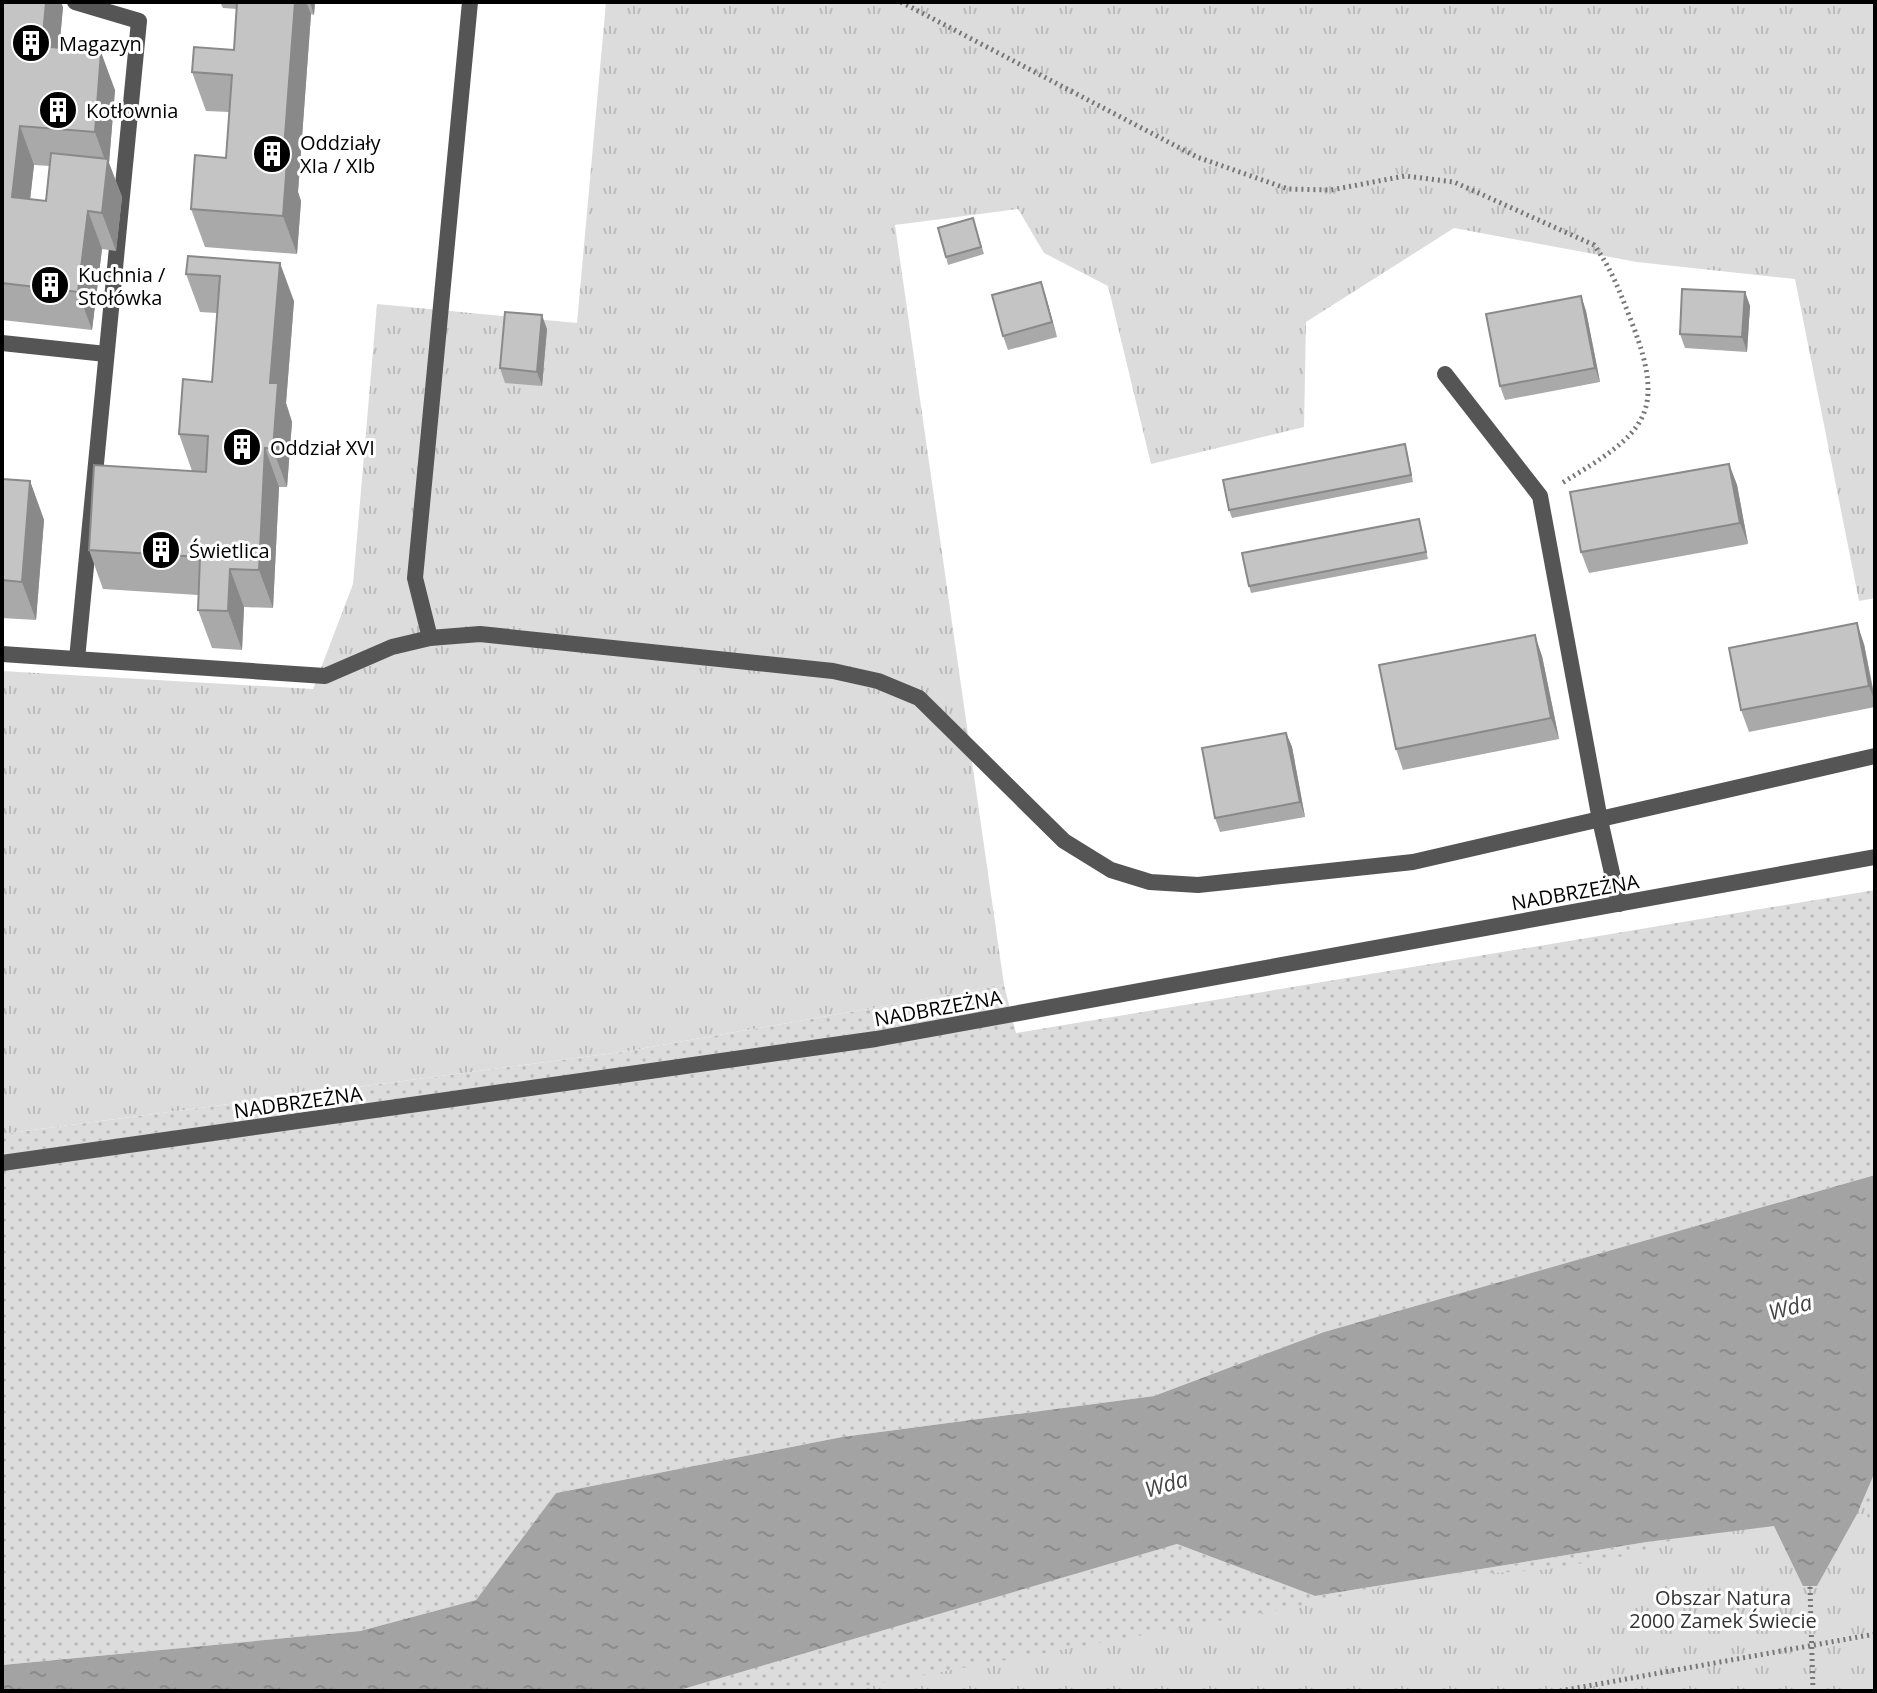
<svg xmlns="http://www.w3.org/2000/svg" width="1877" height="1693" font-family="'Open Sans',sans-serif">
<style>
.grass{fill:url(#grass-dots)}
.park{fill:url(#park-tufts)}
.water{fill:url(#water-ripples)}
.lines{fill:none;stroke-linecap:round;stroke-linejoin:round}
.path{stroke:#777;stroke-width:5;stroke-dasharray:2 4;stroke-linecap:butt}
.lane{stroke:#555;stroke-width:16}
.street{stroke:#555;stroke-width:16}
.wall{fill:#a9a9a9;fill-rule:evenodd}
.shaded-wall{fill:#898989}
.building{fill:#c4c4c4;stroke:#898989;stroke-width:2}
.labels{text-anchor:middle;dominant-baseline:central;stroke-width:6;stroke-linejoin:round;paint-order:stroke}
.poi-label{font-size:20px;fill:#000;stroke:#fff;text-anchor:start}
.street-label{font-size:20px;fill:#000;stroke:#fff}
.park-label{font-size:20px;fill:#333;stroke:#fff}
.water-label{font-size:22px;font-style:italic;fill:#444;stroke:#fff}
</style>
<defs>
<pattern id="grass-dots" width="8" height="8" patternUnits="userSpaceOnUse" patternTransform="scale(2)"><rect width="8" height="8" fill="#dcdcdc"/><path d="M2 2h.1M6 6h.1" fill="none" stroke="#bbb" stroke-width="1.8" stroke-linecap="round"/></pattern>
<pattern id="park-tufts" width="24" height="20" patternUnits="userSpaceOnUse" patternTransform="scale(2)"><rect width="24" height="20" fill="#dcdcdc"/><path d="M3 7l-1-3M5 7V3M7 7l1-3M15 17l-1-3M17 17v-4M19 17l1-3" fill="none" stroke="#bbb"/></pattern>
<pattern id="water-ripples" width="26" height="14" patternUnits="userSpaceOnUse" patternTransform="scale(2)"><rect width="26" height="14" fill="#a3a3a3"/><path d="M2 4q2-2 4 0t4 0M15 11q2-2 4 0t4 0" fill="none" stroke="#8b8b8b"/></pattern>
</defs>
<rect width="100%" height="100%" fill="#fff"/>
<!-- grass -->
<g class="grass">
<path d="M1875,890V1175L1324,1332L1154,1396L842,1437L556,1493L476,1600L360,1631L2,1665V1134L622,1052L1004,985L1016,1033Z"/>
<path d="M1875,1472V1691H652L1177,1544L1315,1596L1647,1542L1857,1514Z"/>
</g>
<!-- park -->
<g class="park">
<path d="M606,2H1875V598L1859,601L1795,279L1637,262L1454,228L1306,322L1304,427L1151,464L1108,286L1044,253L1018,209L895,225L1004,985L622,1052L2,1134V671L313,689L353,584L377,304L577,323Z"/>
<path d="M1864,1506L1875,1540V1691H838L1289,1608L1428,1577L1543,1570L1630,1555L1730,1520Z"/>
</g>
<!-- water -->
<path class="water" d="M1875,1175V1472L1857,1514L1817,1586H1803L1774,1526L1647,1542L1315,1596L1177,1544L676,1691H2V1665L360,1631L476,1600L556,1493L842,1437L1154,1396L1324,1332Z"/>
<g class="lines">
<!-- path -->
<g class="path">
<path d="M901,2L1197,157L1288,189L1331,190L1405,176L1454,182L1594,245C1612,269 1621,295 1632,323C1668,416 1643,434 1562,483"/>
<path d="M1810,1587L1813,1691"/>
<path d="M1560,1691L1875,1634"/>
</g>
<!-- lane -->
<path class="lane" d="M75,2L139,21L77,659"/>
<!-- street -->
<g class="street">
<path d="M2,343L106,354"/>
<path d="M1445,374L1540,496L1600,820L1619,904"/>
<path d="M430,638L415,578L470,2"/>
<path d="M2,654L325,676L392,647L430,638L480,634L833,671L878,681L919,698L1064,841L1111,870L1150,882L1198,885L1413,862L1875,756"/>
<path d="M2,1163L876,1039L1875,857"/>
</g>
</g>
<!-- wall -->
<g class="wall">
<path d="M2,2L63,7L59,48L115,90L109,163L122,197L116,251L102,249L92,330L2,320ZM34,165L50,166L46,201L30,199Z"/>
<path d="M220,2H315L314,15L311,14L298,192L301,201L297,254L205,247L191,209L226,158L229,112L206,111L192,72L234,50L237,9L223,8Z"/>
<path d="M973,218L984,254L948,265L946,257Z"/>
<path d="M188,256L294,301L286,403L292,422L287,487H279L273,608L244,607L242,650L212,648L198,610V595L103,589L89,550L192,471L179,434L212,382L217,313L200,312L186,274Z"/>
<path d="M1041,282L1057,337L1008,350L1003,336Z"/>
<path d="M1745,292L1750,306L1747,352L1685,348L1680,334Z"/>
<path d="M1581,296L1586,311L1600,382L1505,400L1500,386Z"/>
<path d="M547,329L542,386L505,383L500,368Z"/>
<path d="M1407,451L1413,482L1232,518L1229,510Z"/>
<path d="M1729,464L1737,485L1748,544L1589,573L1581,552Z"/>
<path d="M2,479L30,481L44,520L36,620L2,618Z"/>
<path d="M1419,519L1428,559L1251,593L1249,586Z"/>
<path d="M1864,644L1875,698V707L1749,732L1741,710Z"/>
<path d="M1542,656L1559,739L1403,770L1396,749Z"/>
<path d="M1286,733L1292,747L1305,817L1220,832L1215,818Z"/>
</g>
<!-- shaded-wall -->
<g class="shaded-wall">
<path d="M46,2H61L63,7L56,85L42,46Z"/>
<path d="M295,2H306L311,14L298,192L301,201L297,254L283,216V162Z"/>
<path d="M310,2H315L314,15Z"/>
<path d="M101,52L115,90L109,163L122,197L116,251L102,213L107,166L95,132Z"/>
<path d="M20,126L34,165L26,236L12,197Z"/>
<path d="M88,211L102,249L92,330L78,292Z"/>
<path d="M280,263L294,301L286,403L292,422L287,487L273,449L270,383Z"/>
<path d="M1041,282L1046,297L1057,337L1052,322Z"/>
<path d="M1745,292L1750,306L1747,352L1742,337Z"/>
<path d="M1581,296L1586,311L1600,382L1595,368Z"/>
<path d="M542,315L547,329L542,386L537,372Z"/>
<path d="M265,448L279,487L273,608L259,570Z"/>
<path d="M1729,464L1737,485L1748,544L1740,523Z"/>
<path d="M30,481L44,520L36,620L22,582Z"/>
<path d="M230,569L244,607L242,650L228,611Z"/>
<path d="M1857,623L1864,644L1875,702L1869,686Z"/>
<path d="M1535,635L1542,656L1559,739L1551,718Z"/>
<path d="M1286,733L1292,747L1305,817L1300,802Z"/>
</g>
<!-- building -->
<g class="building">
<path d="M2,2H46L42,46L101,52L95,132L20,126L12,197L46,201L51,153L108,159L102,213L88,211L78,292L2,283Z"/>
<path d="M237,2H295L283,162H287L283,216L191,209L195,155L226,158L232,75L192,72L194,47L234,50Z"/>
<path d="M973,218L981,247L946,257L938,228Z"/>
<path d="M188,256L280,263L270,383H278L273,449L265,448L259,570L230,569L228,611L198,610L200,557L89,550L94,465L206,472L208,436L179,434L183,379L212,382L220,276L186,274Z"/>
<path d="M1041,282L1052,322L1003,336L992,295Z"/>
<path d="M1682,289L1745,292L1742,337L1680,334Z"/>
<path d="M1581,296L1595,368L1500,386L1486,314Z"/>
<path d="M505,312L542,315L537,372L500,368Z"/>
<path d="M1405,444L1411,475L1229,510L1223,480Z"/>
<path d="M1729,464L1740,523L1581,552L1570,492Z"/>
<path d="M2,479L30,481L22,582L2,580Z"/>
<path d="M1419,519L1426,552L1249,586L1242,553Z"/>
<path d="M1857,623L1869,686L1741,710L1729,648Z"/>
<path d="M1535,635L1551,718L1396,749L1379,665Z"/>
<path d="M1286,733L1300,802L1215,818L1202,748Z"/>
</g>
<!-- icons -->
<defs>
<g id="building-disc" transform="scale(2)"><circle r="9.5" fill="#000" stroke="#fff"/><path d="M-4-6H4V6H1V3H-1V6H-4ZM-2.5-4.3h1.7v1.8h-1.7ZM.8-4.3h1.7v1.8H.8ZM-2.5-1h1.7V.8h-1.7ZM.8-1h1.7V.8H.8Z" fill="#fff"/></g>
</defs>
<g fill-rule="evenodd">
<use href="#building-disc" x="31" y="43"/>
<use href="#building-disc" x="58" y="110"/>
<use href="#building-disc" x="272" y="154"/>
<use href="#building-disc" x="50" y="285"/>
<use href="#building-disc" x="242" y="447"/>
<use href="#building-disc" x="161" y="550"/>
</g>
<g class="labels">
<!-- poi labels -->
<g class="poi-label">
<text x="59" y="43">Magazyn</text>
<text x="86" y="110">Kotłownia</text>
<text x="300" y="142">Oddziały<tspan x="300" dy="23">XIa / XIb</tspan></text>
<text x="78" y="274">Kuchnia /<tspan x="78" dy="23">Stołówka</tspan></text>
<text x="270" y="447">Oddział XVI</text>
<text x="189" y="550">Świetlica</text>
</g>
<!-- street labels -->
<g class="street-label">
<text transform="translate(1575 892) rotate(-10)">NADBRZEŻNA</text>
<text transform="translate(938 1008) rotate(-10)">NADBRZEŻNA</text>
<text transform="translate(298 1102) rotate(-8)">NADBRZEŻNA</text>
</g>
<!-- park labels -->
<g class="park-label">
<text x="1723" y="1597">Obszar Natura<tspan x="1723" dy="23">2000 Zamek Świecie</tspan></text>
</g>
<!-- water labels -->
<g class="water-label">
<text transform="translate(1790 1306) rotate(-15)">Wda</text>
<text transform="translate(1166 1483) rotate(-16)">Wda</text>
</g>
</g>
<!-- border -->
<rect width="1877" height="1693" fill="none" stroke="#000000" stroke-width="8"/>
</svg>
